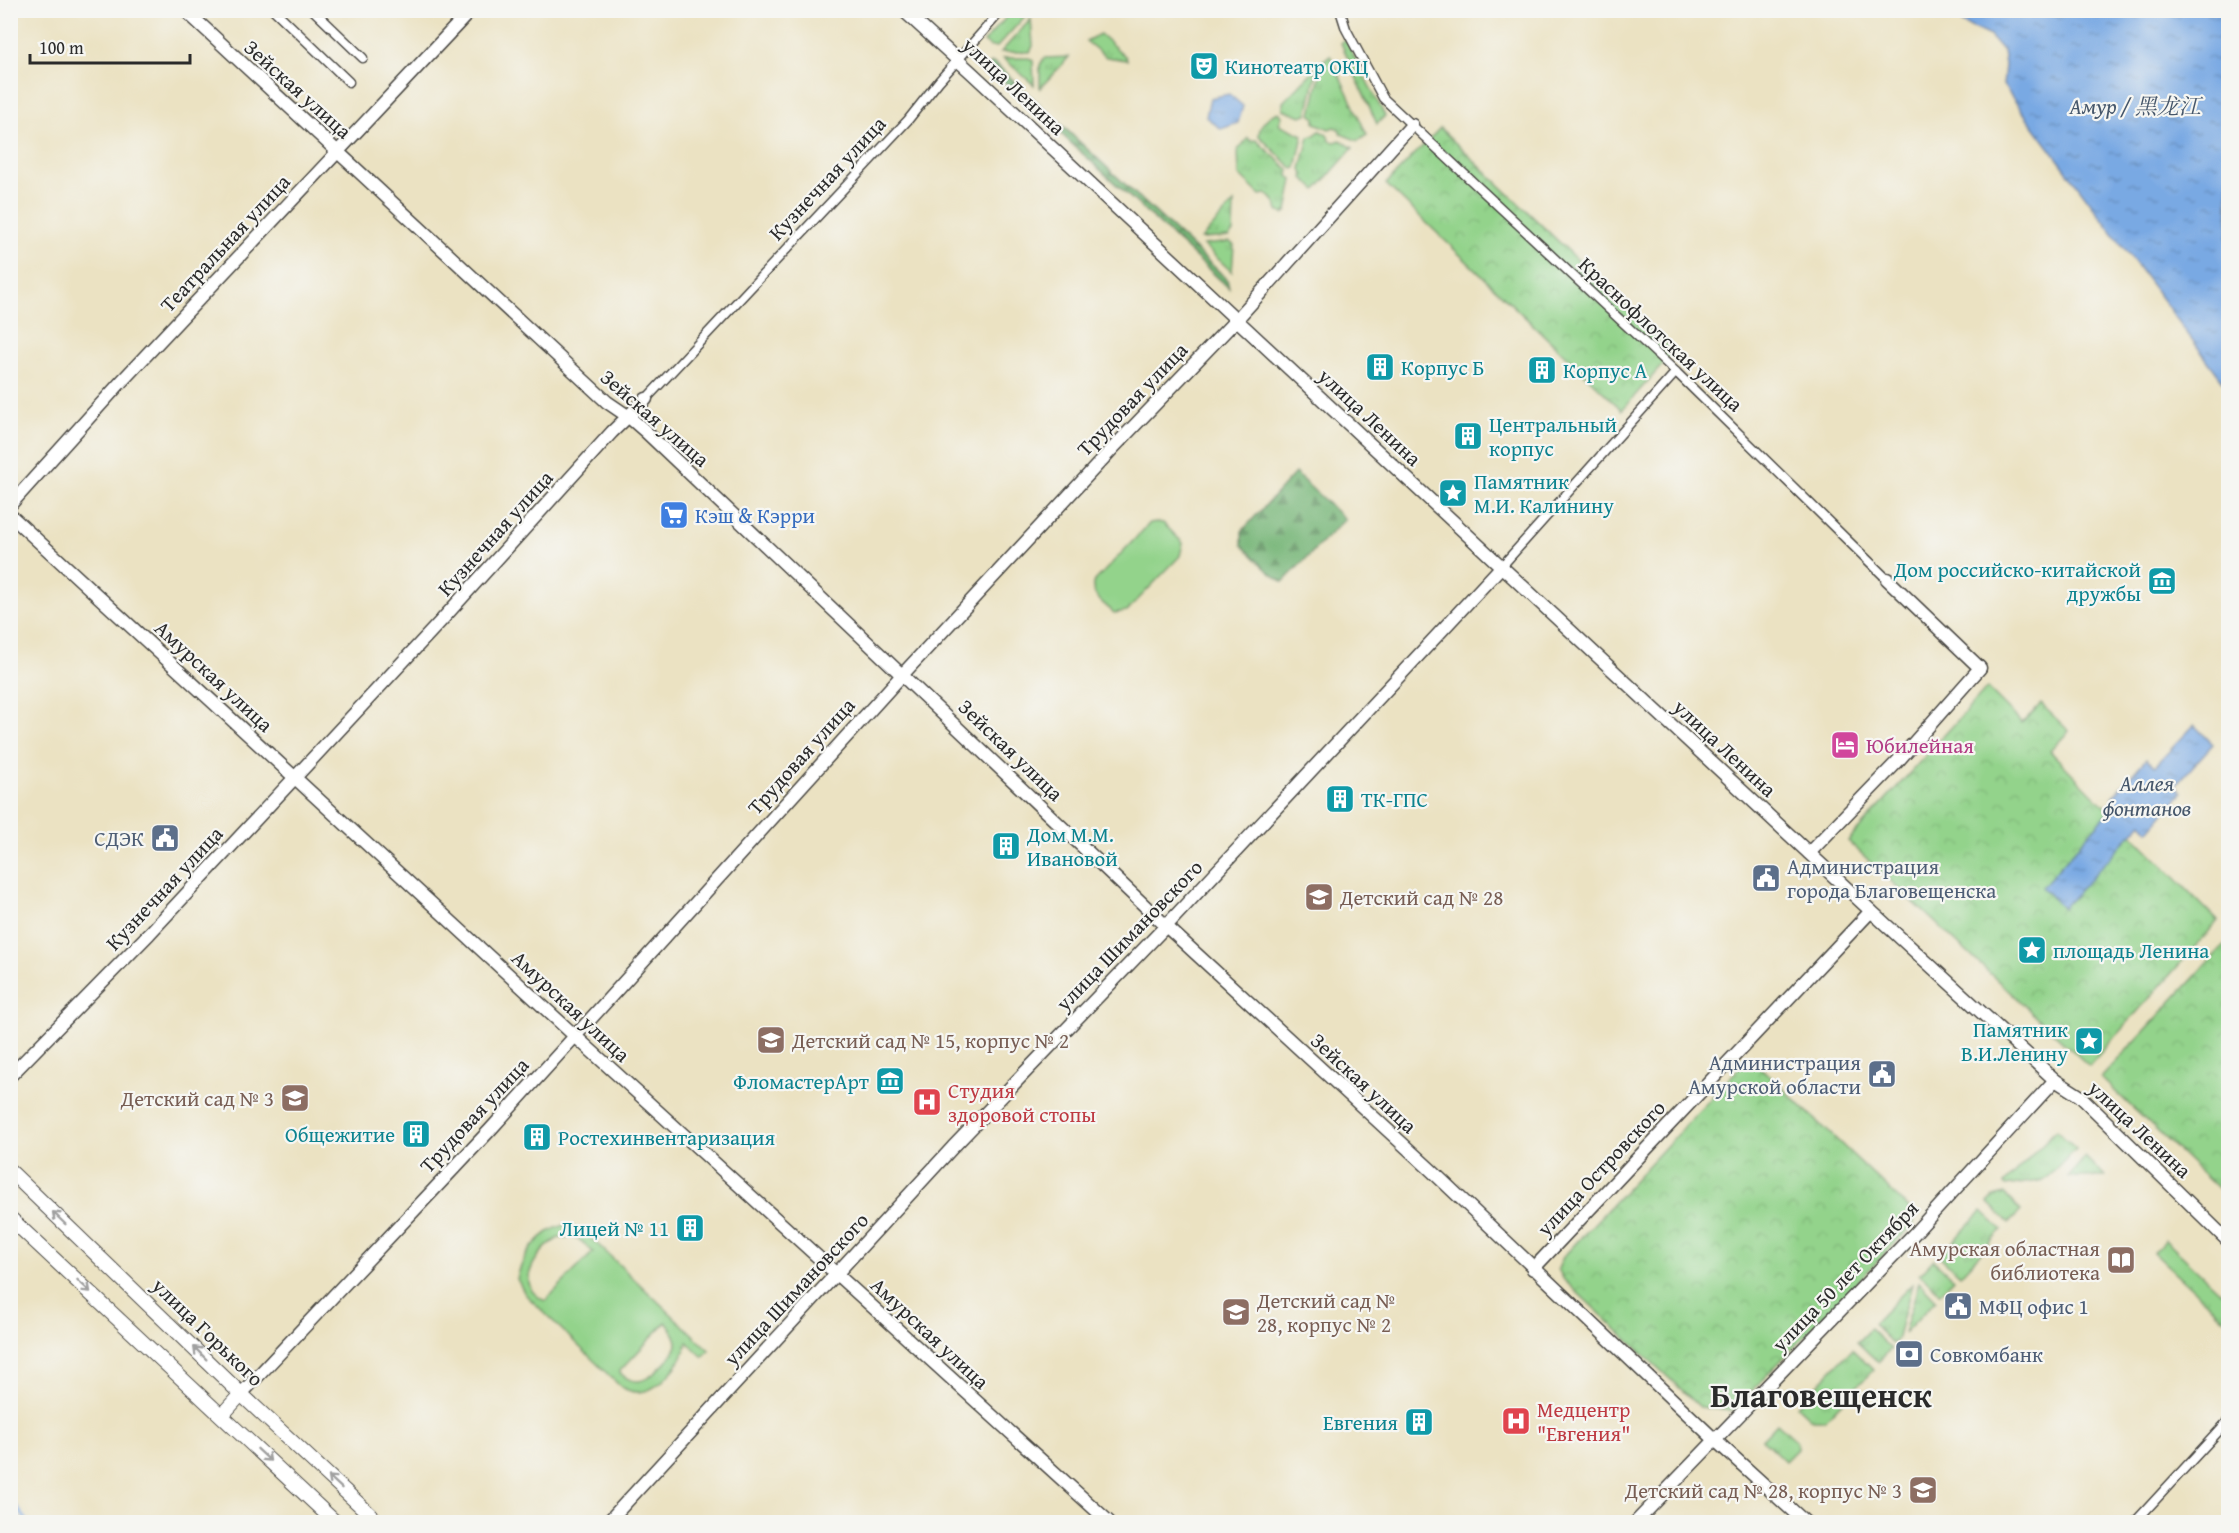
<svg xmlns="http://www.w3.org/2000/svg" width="2239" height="1533" font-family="'Gentium Book Plus','Noto Serif SC',serif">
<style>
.grass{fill:url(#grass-tufts);stroke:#5f7f5b;stroke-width:1.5}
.forest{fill:url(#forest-firs);stroke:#507051;stroke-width:1.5}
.park{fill:url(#park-crowns);stroke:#5f7f5b;stroke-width:1.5}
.pitch{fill:#93d38b;stroke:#5f7f5b;stroke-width:1.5;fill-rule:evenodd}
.water{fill:url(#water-ripples);stroke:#526a87;stroke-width:1.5}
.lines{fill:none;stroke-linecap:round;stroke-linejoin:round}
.stream{stroke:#79a9e3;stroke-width:3}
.street-casing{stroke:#484642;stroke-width:11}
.secondary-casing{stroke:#484642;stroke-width:15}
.primary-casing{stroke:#484642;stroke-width:16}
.street{stroke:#fff;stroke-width:8}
.secondary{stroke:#fff;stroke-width:12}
.primary{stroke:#fff;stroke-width:14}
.oneway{stroke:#a0a0a0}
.labels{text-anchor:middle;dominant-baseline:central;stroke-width:4.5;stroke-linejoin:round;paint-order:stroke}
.culture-label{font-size:21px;fill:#0d838f;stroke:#f6f6f2;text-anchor:start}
.street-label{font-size:21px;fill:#2b2b2b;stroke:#f6f6f2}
.shop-label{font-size:21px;fill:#366cbe;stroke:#f6f6f2;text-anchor:start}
.hotel-label{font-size:21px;fill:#b23c85;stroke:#f6f6f2;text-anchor:start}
.service-label{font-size:21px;fill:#4e5e75;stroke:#f6f6f2;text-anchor:start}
.education-label{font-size:21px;fill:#785e54;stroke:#f6f6f2;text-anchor:start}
.health-label{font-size:21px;fill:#be3a42;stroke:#f6f6f2;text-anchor:start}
.water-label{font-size:22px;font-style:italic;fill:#46576b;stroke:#f6f6f2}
.town-label{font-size:33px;font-weight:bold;fill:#2b2b2b;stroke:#f6f6f2}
</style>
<defs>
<pattern id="grass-tufts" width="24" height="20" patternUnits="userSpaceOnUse" patternTransform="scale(1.5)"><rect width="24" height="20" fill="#93d38b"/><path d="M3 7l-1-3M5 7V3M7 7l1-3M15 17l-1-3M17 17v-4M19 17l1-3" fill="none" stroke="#7fb578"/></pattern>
<pattern id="forest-firs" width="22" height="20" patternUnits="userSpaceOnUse" patternTransform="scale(1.5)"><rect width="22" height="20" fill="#76b577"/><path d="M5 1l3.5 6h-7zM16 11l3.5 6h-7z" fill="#619362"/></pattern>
<pattern id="park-crowns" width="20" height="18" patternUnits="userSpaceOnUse" patternTransform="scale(1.5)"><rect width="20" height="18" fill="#93d38b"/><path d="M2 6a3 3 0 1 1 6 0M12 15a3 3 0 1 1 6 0" fill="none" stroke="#7fb578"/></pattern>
<pattern id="water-ripples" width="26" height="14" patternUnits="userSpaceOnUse" patternTransform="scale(1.5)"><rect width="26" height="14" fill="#79a9e3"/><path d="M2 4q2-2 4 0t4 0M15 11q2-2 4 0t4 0" fill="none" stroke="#638ab8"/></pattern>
</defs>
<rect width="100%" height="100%" fill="#f6f6f2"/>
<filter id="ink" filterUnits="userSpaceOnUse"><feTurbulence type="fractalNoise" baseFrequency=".0167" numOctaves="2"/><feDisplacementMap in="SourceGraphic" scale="12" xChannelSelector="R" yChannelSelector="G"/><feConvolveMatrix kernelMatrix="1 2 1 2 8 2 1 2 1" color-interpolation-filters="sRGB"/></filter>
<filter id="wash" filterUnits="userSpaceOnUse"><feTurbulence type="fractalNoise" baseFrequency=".008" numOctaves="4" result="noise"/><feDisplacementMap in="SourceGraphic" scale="24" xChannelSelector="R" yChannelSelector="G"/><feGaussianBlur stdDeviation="1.35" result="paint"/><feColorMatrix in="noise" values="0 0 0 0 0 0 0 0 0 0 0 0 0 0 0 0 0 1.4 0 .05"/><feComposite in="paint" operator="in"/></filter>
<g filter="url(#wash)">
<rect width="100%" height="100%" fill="#ebe2c2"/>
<!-- grass -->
<g class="grass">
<path d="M1012,11L1029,12L997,47H991L984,42Z"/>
<path d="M1031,19L1033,46L1030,52H1001Z"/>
<path d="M1100,34L1126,57L1127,60L1106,57L1086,41Z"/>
<path d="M1345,39L1385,116L1377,124L1341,43Z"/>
<path d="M1330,55L1367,135L1358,141L1341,134L1339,129L1334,127L1329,129L1315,123V118L1311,114L1323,61Z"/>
<path d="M1069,57L1040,88V65L1044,58Z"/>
<path d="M1003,58H1029L1033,61L1034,85Z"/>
<path d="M1318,66L1307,114L1301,116L1283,109V102Z"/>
<path d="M1279,112L1282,116L1279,124L1303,135L1296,168L1293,169L1259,136C1259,125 1268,115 1279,112Z"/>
<path d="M1320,131L1327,135L1330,141L1336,142L1340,140L1353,148L1316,190L1303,178L1304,175L1301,169L1309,137L1313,136Z"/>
<path d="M1248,138L1251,141L1256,140L1289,170L1288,176L1293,180L1287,211L1283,214L1278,211C1277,203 1273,198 1266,194L1260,195L1239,175L1238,150Z"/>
<path d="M1234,203L1233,232L1229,237L1201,239Z"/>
<path d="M1230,242L1234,245L1232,272L1203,245Z"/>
<path d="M2056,1130L2076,1149L2045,1180L2006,1186L2004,1184Z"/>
<path d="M2085,1157L2105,1177H2068Z"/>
<path d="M2004,1194L2021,1211L2009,1223L1988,1203L1994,1197Z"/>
<path d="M1982,1211L2002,1230L1960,1275L1939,1256Z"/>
<path d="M2165,1240L2228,1299V1322L2154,1253Z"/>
<path d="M1933,1260L1954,1279L1940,1293L1920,1274Z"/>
<path d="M1919,1282L1936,1300L1904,1333Z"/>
<path d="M1912,1284L1897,1340L1893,1344L1873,1324Z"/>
<path d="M1870,1329L1891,1349L1878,1362L1857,1342Z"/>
<path d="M1852,1349L1873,1370L1825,1420H1812L1797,1406Z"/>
<path d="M1777,1423L1796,1440L1797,1449L1785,1461L1762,1439Z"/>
</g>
<!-- forest -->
<g class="forest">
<path d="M991,63L996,64L1227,279L1229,288L988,67Z"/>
<path d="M1295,473L1345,519L1283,582L1269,572L1242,545V531Z"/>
</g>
<!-- park -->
<g class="park">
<path d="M1440,128L1674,352L1622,410L1386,184Z"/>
<path d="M1987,688L2022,723L2041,704L2069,731L2050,751L2218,921L2089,1066L1848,841Z"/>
<path d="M2228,941V1198L2101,1078Z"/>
<path d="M1749,1063L1762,1069L1914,1213V1224L1732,1411L1700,1407L1564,1280L1558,1269L1563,1257L1738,1069Z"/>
</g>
<!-- pitch -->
<g class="pitch">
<path d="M1156,522L1163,523L1183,543L1180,556L1127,611L1114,613C1105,604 1091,597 1093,583L1150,523Z"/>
<path d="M565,1225L577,1228L590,1237L709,1350L703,1357L687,1342C684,1362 658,1394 635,1392C631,1392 625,1389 621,1387L525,1294L517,1279C522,1255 540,1231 565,1225ZM572,1237L581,1241L593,1252L545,1301C541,1299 536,1295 533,1292C520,1274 542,1248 557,1239C561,1237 567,1238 572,1237ZM666,1322C670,1327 677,1336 677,1343C677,1351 670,1357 665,1363C651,1378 637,1390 619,1372Z"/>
</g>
<!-- water -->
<g class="water">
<path d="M1954,11H2228V388L2003,85L2005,65L2003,51L1990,36L1962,23Z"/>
<path d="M1229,94L1243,106L1238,123L1221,129L1206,117L1210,98Z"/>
<path d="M2194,725L2213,744L2175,786L2182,793L2149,831L2142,823L2063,908L2042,887L2116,804L2112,797L2146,759L2155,766Z"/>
</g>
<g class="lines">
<!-- stream -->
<path class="stream" d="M10,1498L28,1522"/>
</g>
</g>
<g filter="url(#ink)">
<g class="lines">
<!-- street casing -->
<g class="street-casing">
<g id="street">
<path d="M274,10L349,82"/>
<path d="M313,10L363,58"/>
<path d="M1340,10L1346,29L1383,98L1676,372L1887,579"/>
<path d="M646,399L908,120L939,81L1002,10"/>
<path d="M1501,567L1676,372"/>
<path d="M2135,1522L2228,1421"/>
</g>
</g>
<!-- secondary casing -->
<g class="secondary-casing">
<g id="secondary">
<path d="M185,10L607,402L629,417L645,431L1166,926L1432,1171L1715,1440L1805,1522"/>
<path d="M903,10L973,74L1871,911L2055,1080L2080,1096L2228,1241"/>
<path d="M10,505L121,382L471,10"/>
<path d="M10,515L575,1036L1109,1522"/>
<path d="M1809,853L1897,762L1980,668L1887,579"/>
<path d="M10,1076L149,934L439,623L612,432L646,399"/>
<path d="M1533,1269L1871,911"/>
<path d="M241,1394L490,1130L903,674L1114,447L1237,319L1412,125"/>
<path d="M608,1522L953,1147L1166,926L1501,567"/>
<path d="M1636,1522L1912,1236L2055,1080"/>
</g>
</g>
<!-- primary casing -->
<g class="primary-casing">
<g id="primary">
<path d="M10,1171L241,1394L378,1522"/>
<path d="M10,1218L335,1522"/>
<path d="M222,1415L241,1394"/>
</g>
</g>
<!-- street -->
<use href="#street" class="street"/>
<!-- secondary -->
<use href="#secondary" class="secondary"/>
<!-- primary -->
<use href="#primary" class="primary"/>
</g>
<!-- one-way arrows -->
<defs><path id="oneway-shaft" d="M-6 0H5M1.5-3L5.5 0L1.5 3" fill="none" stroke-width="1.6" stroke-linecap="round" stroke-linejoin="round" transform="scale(1.5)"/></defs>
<g class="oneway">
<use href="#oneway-shaft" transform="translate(59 1218) rotate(-136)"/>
<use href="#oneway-shaft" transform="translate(84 1286) rotate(43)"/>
<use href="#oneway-shaft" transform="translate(200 1353) rotate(-135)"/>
<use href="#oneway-shaft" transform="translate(264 1455) rotate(43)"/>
<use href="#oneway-shaft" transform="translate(335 1482) rotate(-137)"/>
</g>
</g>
<!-- icons -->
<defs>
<g id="theatre-square" transform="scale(1.5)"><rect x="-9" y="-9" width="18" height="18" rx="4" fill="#0f9aa8" stroke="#f6f6f2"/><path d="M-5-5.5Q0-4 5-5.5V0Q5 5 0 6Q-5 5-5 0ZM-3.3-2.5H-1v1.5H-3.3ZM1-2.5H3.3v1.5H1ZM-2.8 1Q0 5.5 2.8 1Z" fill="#fff"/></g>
<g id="building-square" transform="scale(1.5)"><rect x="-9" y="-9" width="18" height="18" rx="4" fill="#0f9aa8" stroke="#f6f6f2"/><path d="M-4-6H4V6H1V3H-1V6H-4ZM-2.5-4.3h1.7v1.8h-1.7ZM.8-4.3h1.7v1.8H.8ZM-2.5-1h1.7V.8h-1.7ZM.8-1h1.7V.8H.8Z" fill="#fff"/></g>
<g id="sight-square" transform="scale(1.5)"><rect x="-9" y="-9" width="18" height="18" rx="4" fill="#0f9aa8" stroke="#f6f6f2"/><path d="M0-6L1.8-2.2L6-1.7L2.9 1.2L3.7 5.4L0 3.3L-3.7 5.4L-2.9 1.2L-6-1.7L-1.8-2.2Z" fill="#fff"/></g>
<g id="supermarket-square" transform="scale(1.5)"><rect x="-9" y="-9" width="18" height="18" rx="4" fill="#3f7fe0" stroke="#f6f6f2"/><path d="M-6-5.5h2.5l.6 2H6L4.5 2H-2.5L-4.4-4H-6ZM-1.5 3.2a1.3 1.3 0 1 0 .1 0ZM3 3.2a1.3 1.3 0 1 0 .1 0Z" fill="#fff"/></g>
<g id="museum-square" transform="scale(1.5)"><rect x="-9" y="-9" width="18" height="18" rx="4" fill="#0f9aa8" stroke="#f6f6f2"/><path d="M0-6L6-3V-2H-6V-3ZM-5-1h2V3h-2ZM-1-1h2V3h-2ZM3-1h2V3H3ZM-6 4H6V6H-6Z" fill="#fff"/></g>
<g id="hotel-square" transform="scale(1.5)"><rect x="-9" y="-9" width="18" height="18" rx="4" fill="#d1479c" stroke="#f6f6f2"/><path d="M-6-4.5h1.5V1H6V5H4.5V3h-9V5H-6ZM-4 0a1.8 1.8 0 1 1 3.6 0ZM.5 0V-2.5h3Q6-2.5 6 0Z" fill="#fff"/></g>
<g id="civic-square" transform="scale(1.5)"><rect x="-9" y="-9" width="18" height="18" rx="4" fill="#5c6f8a" stroke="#f6f6f2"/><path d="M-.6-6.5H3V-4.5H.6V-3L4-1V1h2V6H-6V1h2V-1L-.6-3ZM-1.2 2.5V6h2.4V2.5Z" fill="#fff"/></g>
<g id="school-square" transform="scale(1.5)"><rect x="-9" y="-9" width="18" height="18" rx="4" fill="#8d6e63" stroke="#f6f6f2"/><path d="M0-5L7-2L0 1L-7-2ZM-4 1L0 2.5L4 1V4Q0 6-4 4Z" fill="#fff"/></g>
<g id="hospital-square" transform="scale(1.5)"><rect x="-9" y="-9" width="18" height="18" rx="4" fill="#e0444e" stroke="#f6f6f2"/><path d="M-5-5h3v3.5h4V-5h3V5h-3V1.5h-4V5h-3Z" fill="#fff"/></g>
<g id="library-square" transform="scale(1.5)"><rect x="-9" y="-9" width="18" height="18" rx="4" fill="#8d6e63" stroke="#f6f6f2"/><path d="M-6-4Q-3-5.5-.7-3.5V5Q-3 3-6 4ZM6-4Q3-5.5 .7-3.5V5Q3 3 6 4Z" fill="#fff"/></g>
<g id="bank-square" transform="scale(1.5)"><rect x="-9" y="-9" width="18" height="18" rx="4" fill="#5c6f8a" stroke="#f6f6f2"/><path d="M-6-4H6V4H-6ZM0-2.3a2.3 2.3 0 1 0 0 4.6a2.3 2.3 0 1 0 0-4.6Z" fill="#fff"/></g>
</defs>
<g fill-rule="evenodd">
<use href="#theatre-square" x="1204" y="66"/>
<use href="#building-square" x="1380" y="367"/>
<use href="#building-square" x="1542" y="370"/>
<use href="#building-square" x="1468" y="436"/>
<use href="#sight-square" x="1453" y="493"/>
<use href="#supermarket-square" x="674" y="515"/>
<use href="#museum-square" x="2162" y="581"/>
<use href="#hotel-square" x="1845" y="745"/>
<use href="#building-square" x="1340" y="799"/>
<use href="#civic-square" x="165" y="838"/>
<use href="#building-square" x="1006" y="846"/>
<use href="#civic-square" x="1766" y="878"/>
<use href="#school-square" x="1319" y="897"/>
<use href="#sight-square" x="2032" y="950"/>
<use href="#school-square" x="771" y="1040"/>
<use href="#sight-square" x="2089" y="1041"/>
<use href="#civic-square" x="1882" y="1074"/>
<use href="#museum-square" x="890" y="1081"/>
<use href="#school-square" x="295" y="1098"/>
<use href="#hospital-square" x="927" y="1102"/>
<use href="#building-square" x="416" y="1134"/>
<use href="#building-square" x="537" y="1137"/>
<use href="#building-square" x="690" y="1228"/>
<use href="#library-square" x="2121" y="1260"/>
<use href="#civic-square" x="1958" y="1306"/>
<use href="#school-square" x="1236" y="1312"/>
<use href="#bank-square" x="1909" y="1354"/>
<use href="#hospital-square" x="1516" y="1421"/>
<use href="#building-square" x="1419" y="1422"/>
<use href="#school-square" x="1923" y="1490"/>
</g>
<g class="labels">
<!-- culture labels -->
<g class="culture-label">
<text x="1225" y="66">Кинотеатр ОКЦ</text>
<text x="1401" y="367">Корпус Б</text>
<text x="1563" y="370">Корпус А</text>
<text x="1489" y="424">Центральный<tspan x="1489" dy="24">корпус</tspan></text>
<text x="1474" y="481">Памятник<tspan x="1474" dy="24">М.И. Калинину</tspan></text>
<text x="2141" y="569" text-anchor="end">Дом российско-китайской<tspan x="2141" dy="24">дружбы</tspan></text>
<text x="1361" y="799">ТК-ГПС</text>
<text x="1027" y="834">Дом М.М.<tspan x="1027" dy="24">Ивановой</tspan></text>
<text x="2053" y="950">площадь Ленина</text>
<text x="2068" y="1029" text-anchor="end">Памятник<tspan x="2068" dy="24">В.И.Ленину</tspan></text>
<text x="869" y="1081" text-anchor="end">ФломастерАрт</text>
<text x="395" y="1134" text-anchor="end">Общежитие</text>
<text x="558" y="1137">Ростехинвентаризация</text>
<text x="669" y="1228" text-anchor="end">Лицей № 11</text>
<text x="1398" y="1422" text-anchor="end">Евгения</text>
</g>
<!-- street labels -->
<g class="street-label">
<text transform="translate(1014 86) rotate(43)">улица Ленина</text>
<text transform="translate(298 89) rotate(42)">Зейская улица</text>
<text transform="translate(827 178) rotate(-47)">Кузнечная улица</text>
<text transform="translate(225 243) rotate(-47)">Театральная улица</text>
<text transform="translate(1661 334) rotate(43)">Краснофлотская улица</text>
<text transform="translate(1132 399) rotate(-46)">Трудовая улица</text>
<text transform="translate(1370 417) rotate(43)">улица Ленина</text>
<text transform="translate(655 418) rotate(41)">Зейская улица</text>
<text transform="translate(495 533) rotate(-48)">Кузнечная улица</text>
<text transform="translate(214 676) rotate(43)">Амурская улица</text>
<text transform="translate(1725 748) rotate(43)">улица Ленина</text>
<text transform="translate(1011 750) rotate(44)">Зейская улица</text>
<text transform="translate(801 756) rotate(-48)">Трудовая улица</text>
<text transform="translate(164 888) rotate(-47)">Кузнечная улица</text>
<text transform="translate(1129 935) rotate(-46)">улица Шимановского</text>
<text transform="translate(571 1006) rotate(43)">Амурская улица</text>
<text transform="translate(1364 1083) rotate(43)">Зейская улица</text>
<text transform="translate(474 1115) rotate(-47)">Трудовая улица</text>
<text transform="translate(2140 1129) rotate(43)">улица Ленина</text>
<text transform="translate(1601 1168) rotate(-47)">улица Островского</text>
<text transform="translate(1845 1276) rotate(-46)">улица 50 лет Октября</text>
<text transform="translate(796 1289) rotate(-47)">улица Шимановского</text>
<text transform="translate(208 1332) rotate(44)">улица Горького</text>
<text transform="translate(930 1333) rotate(43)">Амурская улица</text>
</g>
<!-- shop labels -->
<g class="shop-label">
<text x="695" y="515">Кэш &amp; Кэрри</text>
</g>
<!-- hotel labels -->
<g class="hotel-label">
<text x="1866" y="745">Юбилейная</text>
</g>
<!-- service labels -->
<g class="service-label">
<text x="144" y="838" text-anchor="end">СДЭК</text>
<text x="1787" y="866">Администрация<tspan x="1787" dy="24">города Благовещенска</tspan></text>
<text x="1861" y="1062" text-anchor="end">Администрация<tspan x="1861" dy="24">Амурской области</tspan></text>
<text x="1979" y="1306">МФЦ офис 1</text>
<text x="1930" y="1354">Совкомбанк</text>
</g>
<!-- education labels -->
<g class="education-label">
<text x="1340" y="897">Детский сад № 28</text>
<text x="792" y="1040">Детский сад № 15, корпус № 2</text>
<text x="274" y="1098" text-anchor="end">Детский сад № 3</text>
<text x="2100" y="1248" text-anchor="end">Амурская областная<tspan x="2100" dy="24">библиотека</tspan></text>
<text x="1257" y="1300">Детский сад №<tspan x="1257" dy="24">28, корпус № 2</tspan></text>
<text x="1902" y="1490" text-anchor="end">Детский сад № 28, корпус № 3</text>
</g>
<!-- health labels -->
<g class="health-label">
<text x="948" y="1090">Студия<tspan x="948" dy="24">здоровой стопы</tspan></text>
<text x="1537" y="1409">Медцентр<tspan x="1537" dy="24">"Евгения"</tspan></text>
</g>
<!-- water labels -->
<g class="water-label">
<text x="2135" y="106">Амур / 黑龙江</text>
<text x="2147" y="783">Аллея<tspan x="2147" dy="25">фонтанов</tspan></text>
</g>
<!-- town labels -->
<g class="town-label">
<text x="1821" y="1395">Благовещенск</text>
</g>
</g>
<!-- margin -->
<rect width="2239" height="1533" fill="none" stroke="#f6f6f2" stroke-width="36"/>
<!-- scale -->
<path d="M30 54v9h160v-9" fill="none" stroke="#2b2b2b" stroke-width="3"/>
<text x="39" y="54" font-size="18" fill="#2b2b2b" stroke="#f6f6f2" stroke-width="4.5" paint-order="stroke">100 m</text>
</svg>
